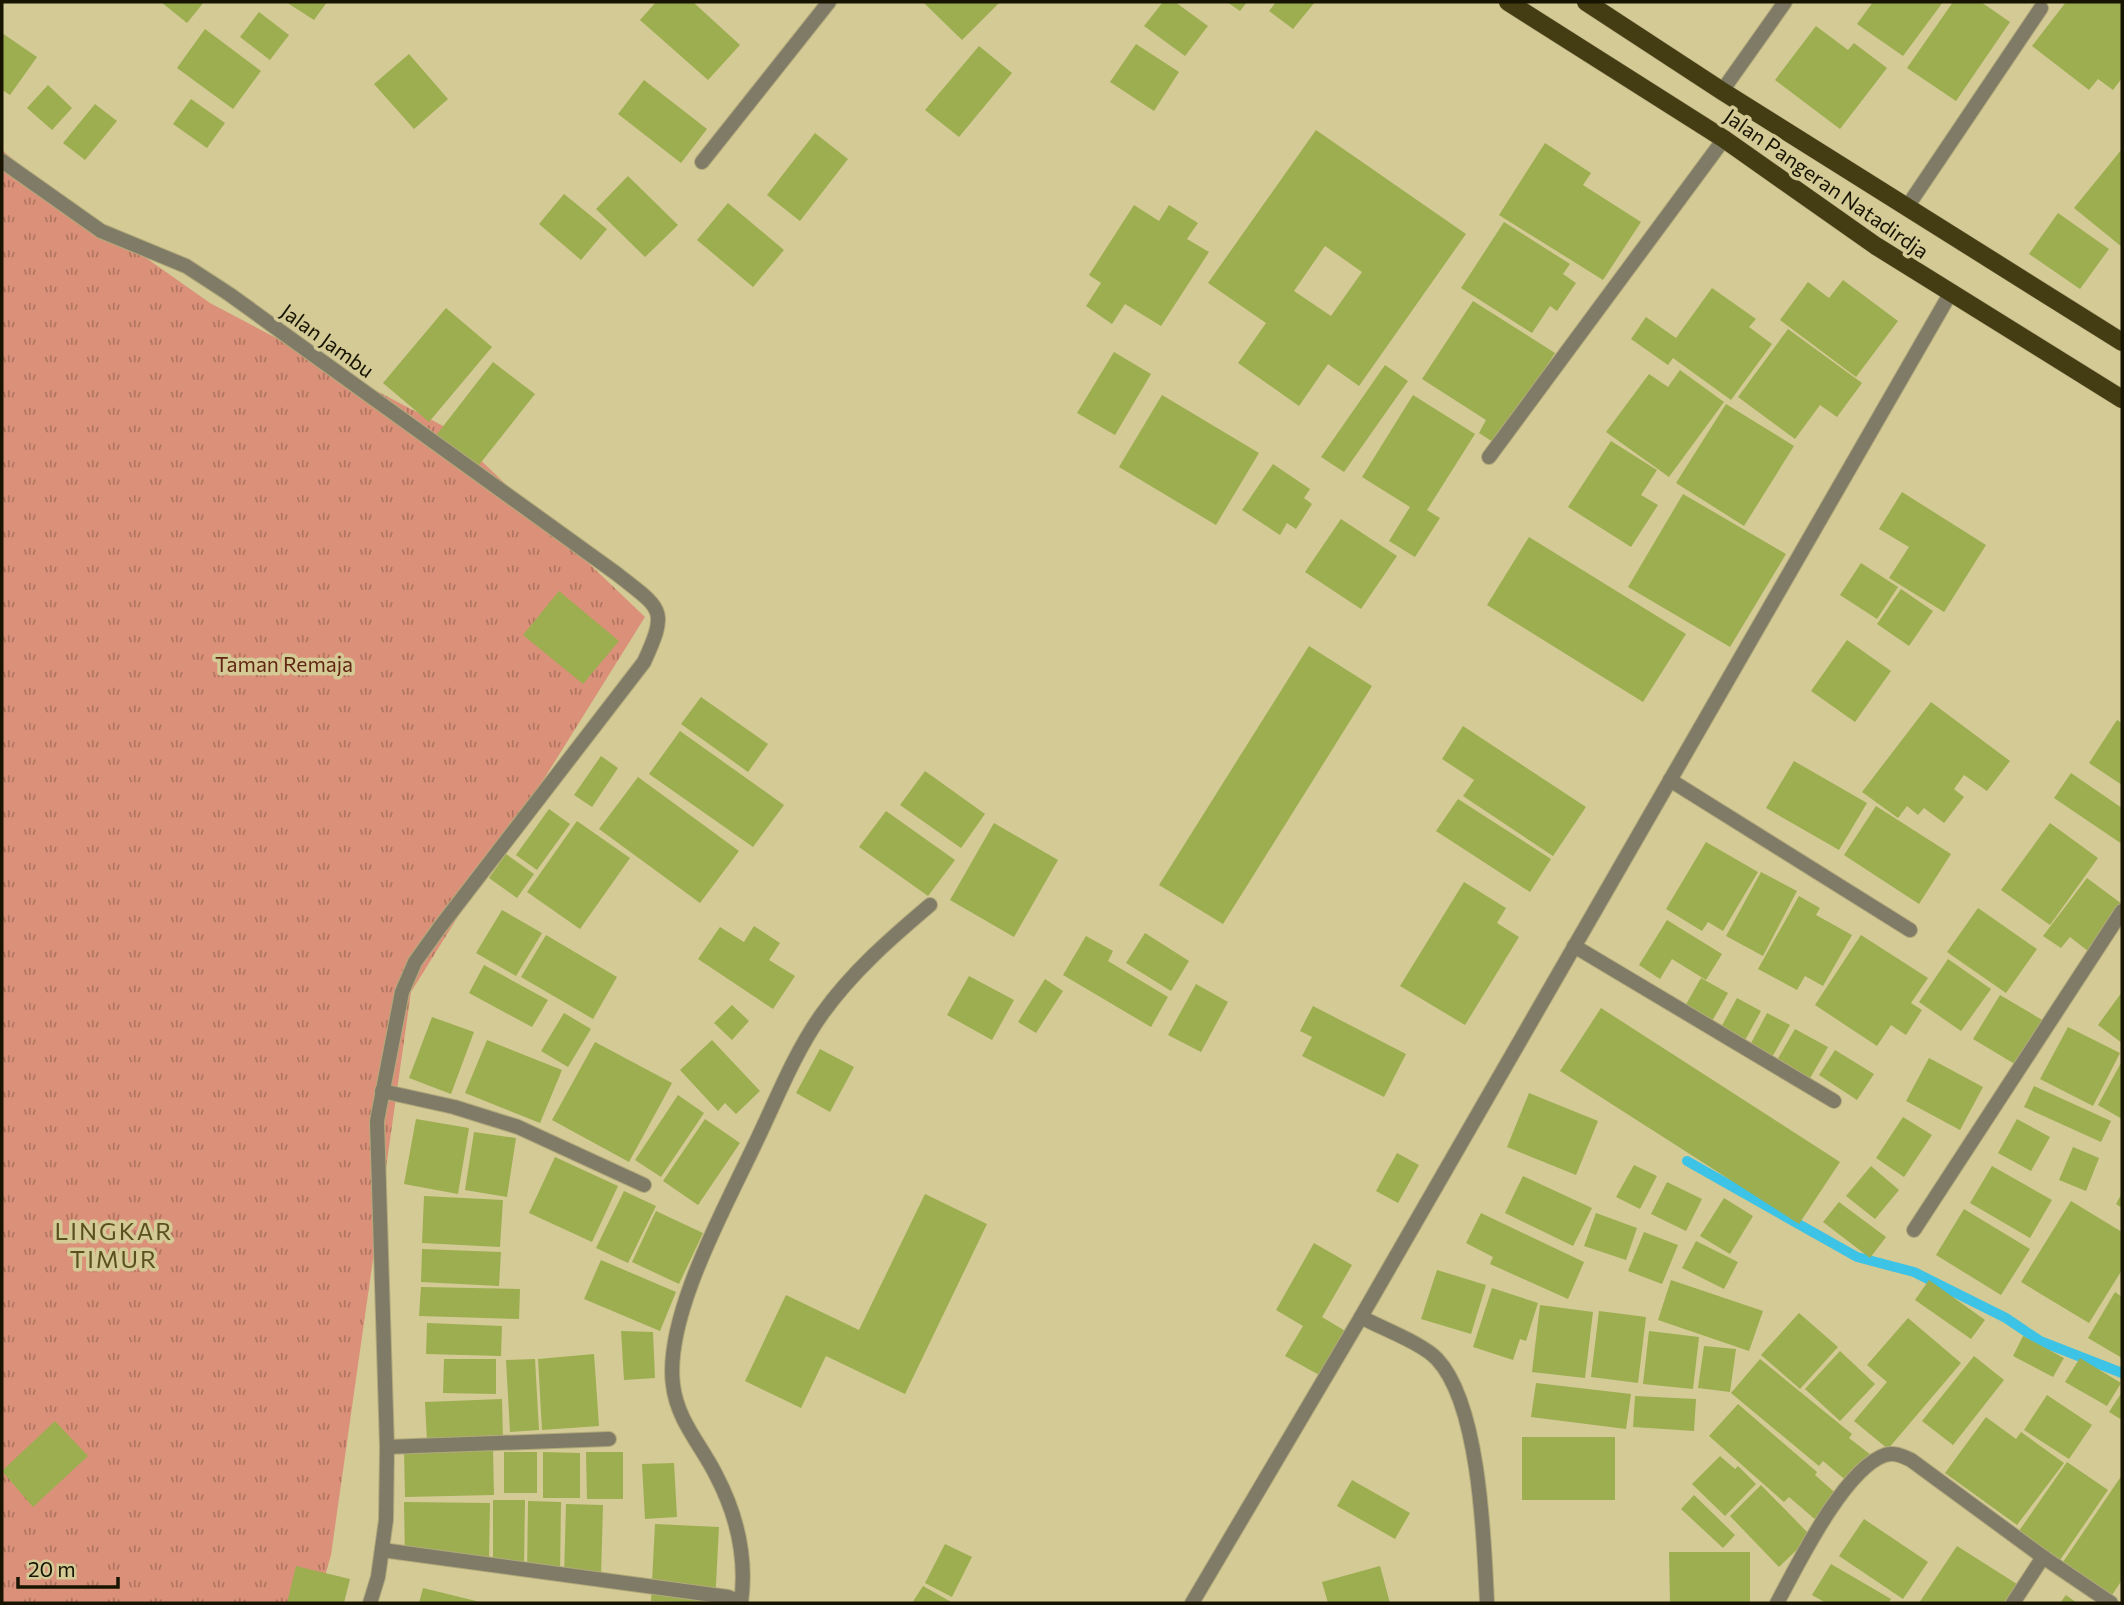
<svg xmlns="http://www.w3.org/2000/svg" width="2124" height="1605" font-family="Commissioner,sans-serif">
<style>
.grass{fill:url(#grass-tufts)}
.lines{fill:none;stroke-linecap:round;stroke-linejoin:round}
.stream{stroke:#3cc3e5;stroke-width:10}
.building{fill:#9cae50;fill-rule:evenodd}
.service-casing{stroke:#b2a97b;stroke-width:16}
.minor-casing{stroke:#b2a97b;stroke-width:16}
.primary-casing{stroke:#b2a97b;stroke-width:19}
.service{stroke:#7f7b66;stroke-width:14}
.minor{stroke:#7f7b66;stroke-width:14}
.primary{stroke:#443c13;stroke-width:18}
.labels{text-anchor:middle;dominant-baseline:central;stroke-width:7;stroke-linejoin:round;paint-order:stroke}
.street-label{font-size:21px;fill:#181402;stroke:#d4ca96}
.park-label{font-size:21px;fill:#622713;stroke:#d4ca96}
.quarter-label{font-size:24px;letter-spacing:2px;fill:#5a501f;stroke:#d4ca96}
</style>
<defs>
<pattern id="grass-tufts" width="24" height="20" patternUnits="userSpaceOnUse" patternTransform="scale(1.75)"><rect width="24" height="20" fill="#db9179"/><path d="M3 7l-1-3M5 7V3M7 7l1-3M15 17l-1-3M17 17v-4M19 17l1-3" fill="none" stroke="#b17561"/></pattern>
</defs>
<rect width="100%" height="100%" fill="#d4ca96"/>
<!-- grass -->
<path class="grass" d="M2,150L54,193L210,303L447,428L645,617L411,992L331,1555L317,1603H2Z"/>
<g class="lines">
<!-- stream -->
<path class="stream" d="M1687,1161L1857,1257L1914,1272L2006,1318L2040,1341L2122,1373"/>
</g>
<!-- building -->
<g class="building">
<path d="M161,2H204L187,23Z"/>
<path d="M286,2H327L314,20Z"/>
<path d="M656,2H693L740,45L708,80L640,20Z"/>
<path d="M923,2H1000L962,40Z"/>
<path d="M1163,2H1175L1208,26L1185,56L1144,26Z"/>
<path d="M1227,2H1247L1240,11Z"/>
<path d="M1276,2H1315L1293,29L1269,11Z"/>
<path d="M1873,2H1943L1903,56L1857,24Z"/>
<path d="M1953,2H1981L2010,22L1956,101L1907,68Z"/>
<path d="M2066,2H2122V78L2113,90L2098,79L2089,90L2032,46Z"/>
<path d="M259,12L289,35L270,60L240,37Z"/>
<path d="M1816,26L1848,50L1854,43L1887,68L1840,129L1775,80Z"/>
<path d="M205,29L261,71L233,109L177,68Z"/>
<path d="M2,33L37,57L10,95L2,90Z"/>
<path d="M1136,44L1179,72L1154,111L1110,82Z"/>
<path d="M979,46L1012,73L959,137L925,110Z"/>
<path d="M409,54L448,99L414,129L374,84Z"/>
<path d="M644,80L707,129L681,163L618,114Z"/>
<path d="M48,85L72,108L52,130L27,108Z"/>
<path d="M191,99L225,123L207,148L173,124Z"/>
<path d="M95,104L117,121L85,160L63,143Z"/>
<path d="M1316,130L1466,234L1359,386L1328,364L1299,406L1238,363L1266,323L1208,283ZM1325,246L1362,272L1331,316L1294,291Z"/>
<path d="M815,133L848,159L800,221L767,195Z"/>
<path d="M1545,143L1591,173L1583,185L1641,222L1603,280L1499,215Z"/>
<path d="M2122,149V247L2074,208Z"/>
<path d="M628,176L678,225L645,257L596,209Z"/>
<path d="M564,194L607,229L581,260L539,224Z"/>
<path d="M728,203L784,250L753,287L697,240Z"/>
<path d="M1134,205L1159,221L1169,205L1198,223L1187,239L1209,252L1161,326L1125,304L1112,324L1086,306L1101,283L1089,275Z"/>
<path d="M2058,213L2109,249L2080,289L2029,254Z"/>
<path d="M1504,222L1570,264L1563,274L1576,283L1557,311L1550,306L1532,333L1461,288Z"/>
<path d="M1843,280L1898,321L1856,377L1780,320L1808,282L1829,298Z"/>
<path d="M1712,288L1756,319L1749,327L1772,344L1731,400L1673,358L1668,365L1631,339L1646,317L1676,338Z"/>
<path d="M1473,301L1555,353L1496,444L1479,433L1486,420L1422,379Z"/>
<path d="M446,308L492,347L429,422L383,383Z"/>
<path d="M1788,329L1862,383L1837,417L1820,405L1795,439L1738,397Z"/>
<path d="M1114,352L1151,374L1115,435L1077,413Z"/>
<path d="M493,362L535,394L475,470L434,438Z"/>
<path d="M1385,365L1408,381L1344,472L1321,457Z"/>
<path d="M1680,370L1724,402L1669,477L1606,432L1649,374L1668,387Z"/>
<path d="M1162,395L1259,453L1216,525L1119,467Z"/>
<path d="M1413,395L1475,434L1427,510L1440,518L1415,557L1389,541L1410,507L1362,477Z"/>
<path d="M1726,404L1794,446L1744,526L1676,483Z"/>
<path d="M1611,441L1657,470L1641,495L1658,505L1631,547L1568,507Z"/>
<path d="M1273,464L1310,489L1304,498L1312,504L1296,529L1287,523L1280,535L1242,510Z"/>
<path d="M1902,492L1986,545L1944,612L1889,578L1909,547L1879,529Z"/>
<path d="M1683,494L1786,554L1730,647L1628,587Z"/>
<path d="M1341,519L1397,556L1361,609L1305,572Z"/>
<path d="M1529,537L1686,634L1643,702L1487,605Z"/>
<path d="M1861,563L1898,587L1877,619L1840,595Z"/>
<path d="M1901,589L1933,611L1909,646L1877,624Z"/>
<path d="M559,591L619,641L583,684L523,635Z"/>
<path d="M1847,640L1891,671L1855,722L1811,691Z"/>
<path d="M1309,646L1372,686L1223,924L1159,885Z"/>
<path d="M701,697L768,744L748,772L681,724Z"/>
<path d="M1931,702L2010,761L1987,791L1964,775L1954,789L1964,797L1944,823L1924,808L1918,815L1907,806L1898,818L1862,792Z"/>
<path d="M2117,720L2122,723V785L2089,763Z"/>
<path d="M1463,726L1586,807L1553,856L1463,796L1474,780L1442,759Z"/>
<path d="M680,731L784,805L753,847L649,774Z"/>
<path d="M601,756L618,768L592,807L574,795Z"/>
<path d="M1794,761L1867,803L1839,850L1766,808Z"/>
<path d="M925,771L985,814L961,848L900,805Z"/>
<path d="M2071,773L2122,808V844L2054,798Z"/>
<path d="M638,777L739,851L700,903L599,829Z"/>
<path d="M1458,799L1551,859L1530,892L1436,831Z"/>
<path d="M1876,806L1951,854L1919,904L1844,855Z"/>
<path d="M549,809L570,824L537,870L516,855Z"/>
<path d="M886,811L955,860L928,896L859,847Z"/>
<path d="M577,821L630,858L580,929L527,892Z"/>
<path d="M994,823L1058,860L1014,937L950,900Z"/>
<path d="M2050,823L2098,858L2050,925L2001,890Z"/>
<path d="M1706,842L1758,872L1723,931L1708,922L1702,931L1666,909Z"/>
<path d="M506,854L534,874L517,898L489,878Z"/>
<path d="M1761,872L1797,891L1763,956L1726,936Z"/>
<path d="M2087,878L2122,904L2088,951L2070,937L2061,948L2043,936Z"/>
<path d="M1464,882L1506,908L1497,923L1519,937L1465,1025L1400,986Z"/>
<path d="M1799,896L1820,908L1816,915L1852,935L1823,986L1805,976L1797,990L1758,969Z"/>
<path d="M1978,908L2037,949L2006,993L1947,952Z"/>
<path d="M502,910L542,933L516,976L476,953Z"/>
<path d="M1667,920L1722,954L1706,980L1672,959L1660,979L1639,965Z"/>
<path d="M754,926L780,943L769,960L795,976L773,1009L698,959L720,927L744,942Z"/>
<path d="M1145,933L1189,961L1171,991L1126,963Z"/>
<path d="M546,935L617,977L593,1019L521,977Z"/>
<path d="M1861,935L1928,978L1911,1003L1922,1010L1906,1035L1891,1025L1877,1046L1815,1005Z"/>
<path d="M1086,936L1113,951L1108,961L1168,997L1151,1027L1063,975Z"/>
<path d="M1948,959L1991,989L1961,1031L1919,1002Z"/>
<path d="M484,965L548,1000L532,1027L469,993Z"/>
<path d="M969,976L1014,1000L992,1040L947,1015Z"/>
<path d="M1701,978L1728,993L1711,1023L1684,1008Z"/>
<path d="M1045,979L1063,991L1036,1033L1018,1022Z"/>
<path d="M1196,984L1228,1002L1201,1052L1168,1035Z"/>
<path d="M2122,992V1043L2098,1025Z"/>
<path d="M2000,995L2044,1021L2018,1066L1973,1039Z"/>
<path d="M1737,998L1761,1011L1743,1044L1719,1031Z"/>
<path d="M732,1005L749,1021L732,1040L714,1023Z"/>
<path d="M1313,1006L1406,1054L1384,1097L1302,1056L1312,1037L1300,1031Z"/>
<path d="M1601,1008L1840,1162L1799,1224L1560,1071Z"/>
<path d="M564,1013L591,1029L568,1067L541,1051Z"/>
<path d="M1767,1013L1790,1025L1771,1059L1749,1047Z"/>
<path d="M432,1017L474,1032L451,1094L409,1078Z"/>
<path d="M2068,1027L2120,1053L2093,1106L2040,1079Z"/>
<path d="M1795,1029L1828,1047L1809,1080L1776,1062Z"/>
<path d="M487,1040L562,1070L540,1123L465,1093Z"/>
<path d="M712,1040L760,1091L736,1114L725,1103L718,1111L680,1070Z"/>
<path d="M595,1042L672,1083L629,1162L552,1120Z"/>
<path d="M820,1049L854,1067L830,1112L796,1093Z"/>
<path d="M1835,1050L1874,1074L1857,1100L1819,1075Z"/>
<path d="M1929,1058L1983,1087L1960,1130L1906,1101Z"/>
<path d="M2122,1061V1119L2098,1105Z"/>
<path d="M2034,1086L2111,1121L2101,1142L2024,1107Z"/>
<path d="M1529,1093L1598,1121L1576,1175L1507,1147Z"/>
<path d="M678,1095L704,1113L661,1177L635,1160Z"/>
<path d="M1903,1117L1932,1135L1904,1177L1876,1158Z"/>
<path d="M416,1119L469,1128L458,1194L404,1184Z"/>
<path d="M705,1119L740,1143L698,1205L663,1181Z"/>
<path d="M2017,1119L2050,1137L2031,1171L1998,1153Z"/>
<path d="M474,1132L516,1138L507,1197L465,1190Z"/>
<path d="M2073,1147L2099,1158L2086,1191L2059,1180Z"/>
<path d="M1397,1153L1419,1165L1398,1203L1376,1191Z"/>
<path d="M555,1157L618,1186L592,1242L529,1213Z"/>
<path d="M1634,1165L1657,1176L1640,1209L1616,1197Z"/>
<path d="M1871,1166L1899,1190L1875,1219L1846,1196Z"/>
<path d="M1992,1166L2052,1200L2030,1238L1970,1203Z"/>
<path d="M1523,1176L1592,1208L1573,1246L1505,1213Z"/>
<path d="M1667,1182L1702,1199L1686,1231L1651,1214Z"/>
<path d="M624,1191L656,1206L628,1263L596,1248Z"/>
<path d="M2122,1193V1208L2116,1204Z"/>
<path d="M925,1194L987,1224L905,1394L826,1356L801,1408L745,1381L786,1295L859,1330Z"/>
<path d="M424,1196L503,1200L500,1247L422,1243Z"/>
<path d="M1724,1198L1753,1216L1730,1254L1700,1236Z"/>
<path d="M2071,1201L2122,1232V1270L2089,1323L2021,1282Z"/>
<path d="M1839,1202L1886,1237L1870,1258L1823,1222Z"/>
<path d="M1964,1209L2030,1249L2001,1295L1936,1255Z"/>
<path d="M656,1211L703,1233L679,1284L632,1262Z"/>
<path d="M1481,1213L1584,1262L1568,1299L1490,1264L1493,1257L1466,1243Z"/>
<path d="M1596,1213L1637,1228L1626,1260L1584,1246Z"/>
<path d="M1644,1232L1678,1245L1662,1284L1628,1271Z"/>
<path d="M1696,1241L1738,1262L1724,1289L1682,1268Z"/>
<path d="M1314,1243L1352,1265L1322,1317L1347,1332L1321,1376L1285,1356L1303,1326L1276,1310Z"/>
<path d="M422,1249L501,1252L499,1286L421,1282Z"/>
<path d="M601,1260L676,1292L660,1331L584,1299Z"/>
<path d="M1437,1270L1486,1285L1471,1334L1421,1319Z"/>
<path d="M1671,1280L1763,1311L1749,1351L1658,1320Z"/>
<path d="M1929,1280L1985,1320L1971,1339L1915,1300Z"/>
<path d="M421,1287L520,1289L519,1319L419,1316Z"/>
<path d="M1492,1288L1538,1303L1526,1341L1520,1339L1513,1360L1473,1347Z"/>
<path d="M2115,1292L2122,1297V1358L2088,1338Z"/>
<path d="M1540,1305L1593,1312L1585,1378L1532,1372Z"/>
<path d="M1599,1311L1646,1317L1638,1383L1591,1377Z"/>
<path d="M1799,1313L1838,1347L1800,1389L1761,1355Z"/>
<path d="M1908,1318L1961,1363L1888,1449L1854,1421L1887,1382L1867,1365Z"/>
<path d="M427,1323L502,1326L501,1356L426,1354Z"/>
<path d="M621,1331L653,1332L655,1378L624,1380Z"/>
<path d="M1649,1331L1699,1337L1693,1389L1643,1384Z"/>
<path d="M2023,1336L2064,1358L2053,1377L2013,1356Z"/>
<path d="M1704,1346L1736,1349L1730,1392L1698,1388Z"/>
<path d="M1840,1351L1875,1384L1840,1421L1805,1389Z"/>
<path d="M594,1354L599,1426L542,1430L538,1359Z"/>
<path d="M1974,1356L2004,1380L1953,1445L1922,1421Z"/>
<path d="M2080,1358L2121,1383L2107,1406L2065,1382Z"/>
<path d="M444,1359H496V1394L443,1393Z"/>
<path d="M535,1359L539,1430L510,1432L506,1360Z"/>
<path d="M1760,1359L1852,1434L1849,1438L1871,1455L1848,1482L1823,1461L1819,1466L1731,1393Z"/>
<path d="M1536,1383L1631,1394L1626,1429L1531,1417Z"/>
<path d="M2122,1392V1420L2109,1412Z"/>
<path d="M2047,1395L2092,1425L2069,1459L2024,1430Z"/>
<path d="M1635,1396L1696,1399L1694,1431L1633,1427Z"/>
<path d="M502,1399L503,1439L427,1441L425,1402Z"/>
<path d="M1738,1404L1817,1472L1815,1475L1839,1496L1817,1521L1789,1497L1784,1502L1709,1436Z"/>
<path d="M1986,1417L2016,1439L2021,1432L2064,1463L2017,1525L1945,1473Z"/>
<path d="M55,1421L88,1456L33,1507L2,1471Z"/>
<rect x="1522" y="1437" width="93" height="63"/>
<path d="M493,1449L494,1495L405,1497L404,1450Z"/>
<rect x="504" y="1452" width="33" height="41"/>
<path d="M543,1452L580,1453V1498H543Z"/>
<path d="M586,1452H623V1499H587Z"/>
<path d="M1720,1456L1735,1469L1738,1466L1756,1484L1725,1516L1692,1484Z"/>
<path d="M2067,1462L2108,1490L2060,1560L2019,1531Z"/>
<path d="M674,1463L677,1517L645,1519L642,1464Z"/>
<path d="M2122,1475V1580L2110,1598L2061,1565Z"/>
<path d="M1352,1480L1410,1513L1395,1539L1337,1506Z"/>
<path d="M1761,1485L1811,1536L1779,1567L1730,1516Z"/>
<path d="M1694,1495L1735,1535L1723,1548L1681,1509Z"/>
<path d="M493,1500H525L524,1571H493Z"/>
<path d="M528,1501L561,1502L560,1575L527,1574Z"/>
<path d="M404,1502L490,1503L489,1560H405Z"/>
<path d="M566,1504L603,1505L601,1577H564Z"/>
<path d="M1864,1519L1928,1562L1903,1599L1839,1556Z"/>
<path d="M655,1524L719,1527L715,1603L651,1601Z"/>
<path d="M945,1544L972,1557L952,1597L925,1583Z"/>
<path d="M1957,1546L2017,1584L2004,1603H1919Z"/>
<path d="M1669,1552H1750V1603H1670Z"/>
<path d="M1831,1564L1891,1599L1889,1603H1826L1812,1595Z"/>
<path d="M296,1566L350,1579L344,1603H287Z"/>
<path d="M1380,1566L1390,1603H1328L1322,1582Z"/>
<path d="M923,1586L953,1603H912Z"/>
<path d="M423,1588L480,1602V1603H419Z"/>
<path d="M2066,1595L2077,1603H2060Z"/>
</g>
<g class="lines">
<!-- service casing -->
<g class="service-casing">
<path id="service" d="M1907,207L2041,8"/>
</g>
<!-- minor casing -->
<g class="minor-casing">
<g id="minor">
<path d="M1722,91L1785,2"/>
<path d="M2,161L101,231L186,266L229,294L617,574C661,609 669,608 644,662L440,927L415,962L402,992L377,1121L387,1447L386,1520L378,1577L370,1603"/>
<path d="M702,162L829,2"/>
<path d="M1489,457L1724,139"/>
<path d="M1670,780L1910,930"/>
<path d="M1574,946L1834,1101"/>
<path d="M382,1091L454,1107L518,1127L644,1185"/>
<path d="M1914,1230L2122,911"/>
<path d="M1361,1317C1381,1328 1422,1343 1437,1359C1480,1405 1484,1540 1487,1603"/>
<path d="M387,1447L609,1439"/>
<path d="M382,1550L728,1597L741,1602"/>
<path d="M741,1603C747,1559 737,1515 716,1475C701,1445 677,1420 673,1385C664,1317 725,1208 754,1146C776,1101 793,1055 822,1014C852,972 891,938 930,905"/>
<path d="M1192,1603L1361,1317L1950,294"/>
<path d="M1777,1603C1797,1566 1844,1469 1885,1455C1895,1452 1902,1456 1911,1460L2043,1557"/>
<path d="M2013,1603L2043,1557L2111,1603"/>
</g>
</g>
<!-- primary casing -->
<g class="primary-casing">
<g id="primary">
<path d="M1508,2L1724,139L1876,246L2122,399"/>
<path d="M1586,2L1722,91L2122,342"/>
</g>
</g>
<!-- service -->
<use href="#service" class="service"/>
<!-- minor -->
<use href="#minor" class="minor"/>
<!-- primary -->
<use href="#primary" class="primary"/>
</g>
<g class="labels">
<!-- street labels -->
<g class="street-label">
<text transform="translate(1827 183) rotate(35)">Jalan Pangeran Natadirdja</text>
<text transform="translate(328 340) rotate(36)">Jalan Jambu</text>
</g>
<!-- park labels -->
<g class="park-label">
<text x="284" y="663">Taman Remaja</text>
</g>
<!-- quarter labels -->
<g class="quarter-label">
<text x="114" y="1230">LINGKAR<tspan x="114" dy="28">TIMUR</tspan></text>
</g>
</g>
<!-- border -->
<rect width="2124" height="1605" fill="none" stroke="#181402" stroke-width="7"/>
<!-- scale -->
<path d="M18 1577v10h100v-10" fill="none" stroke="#181402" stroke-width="3.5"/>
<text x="28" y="1577" font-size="21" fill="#181402" stroke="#d4ca96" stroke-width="5" paint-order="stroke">20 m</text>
</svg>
